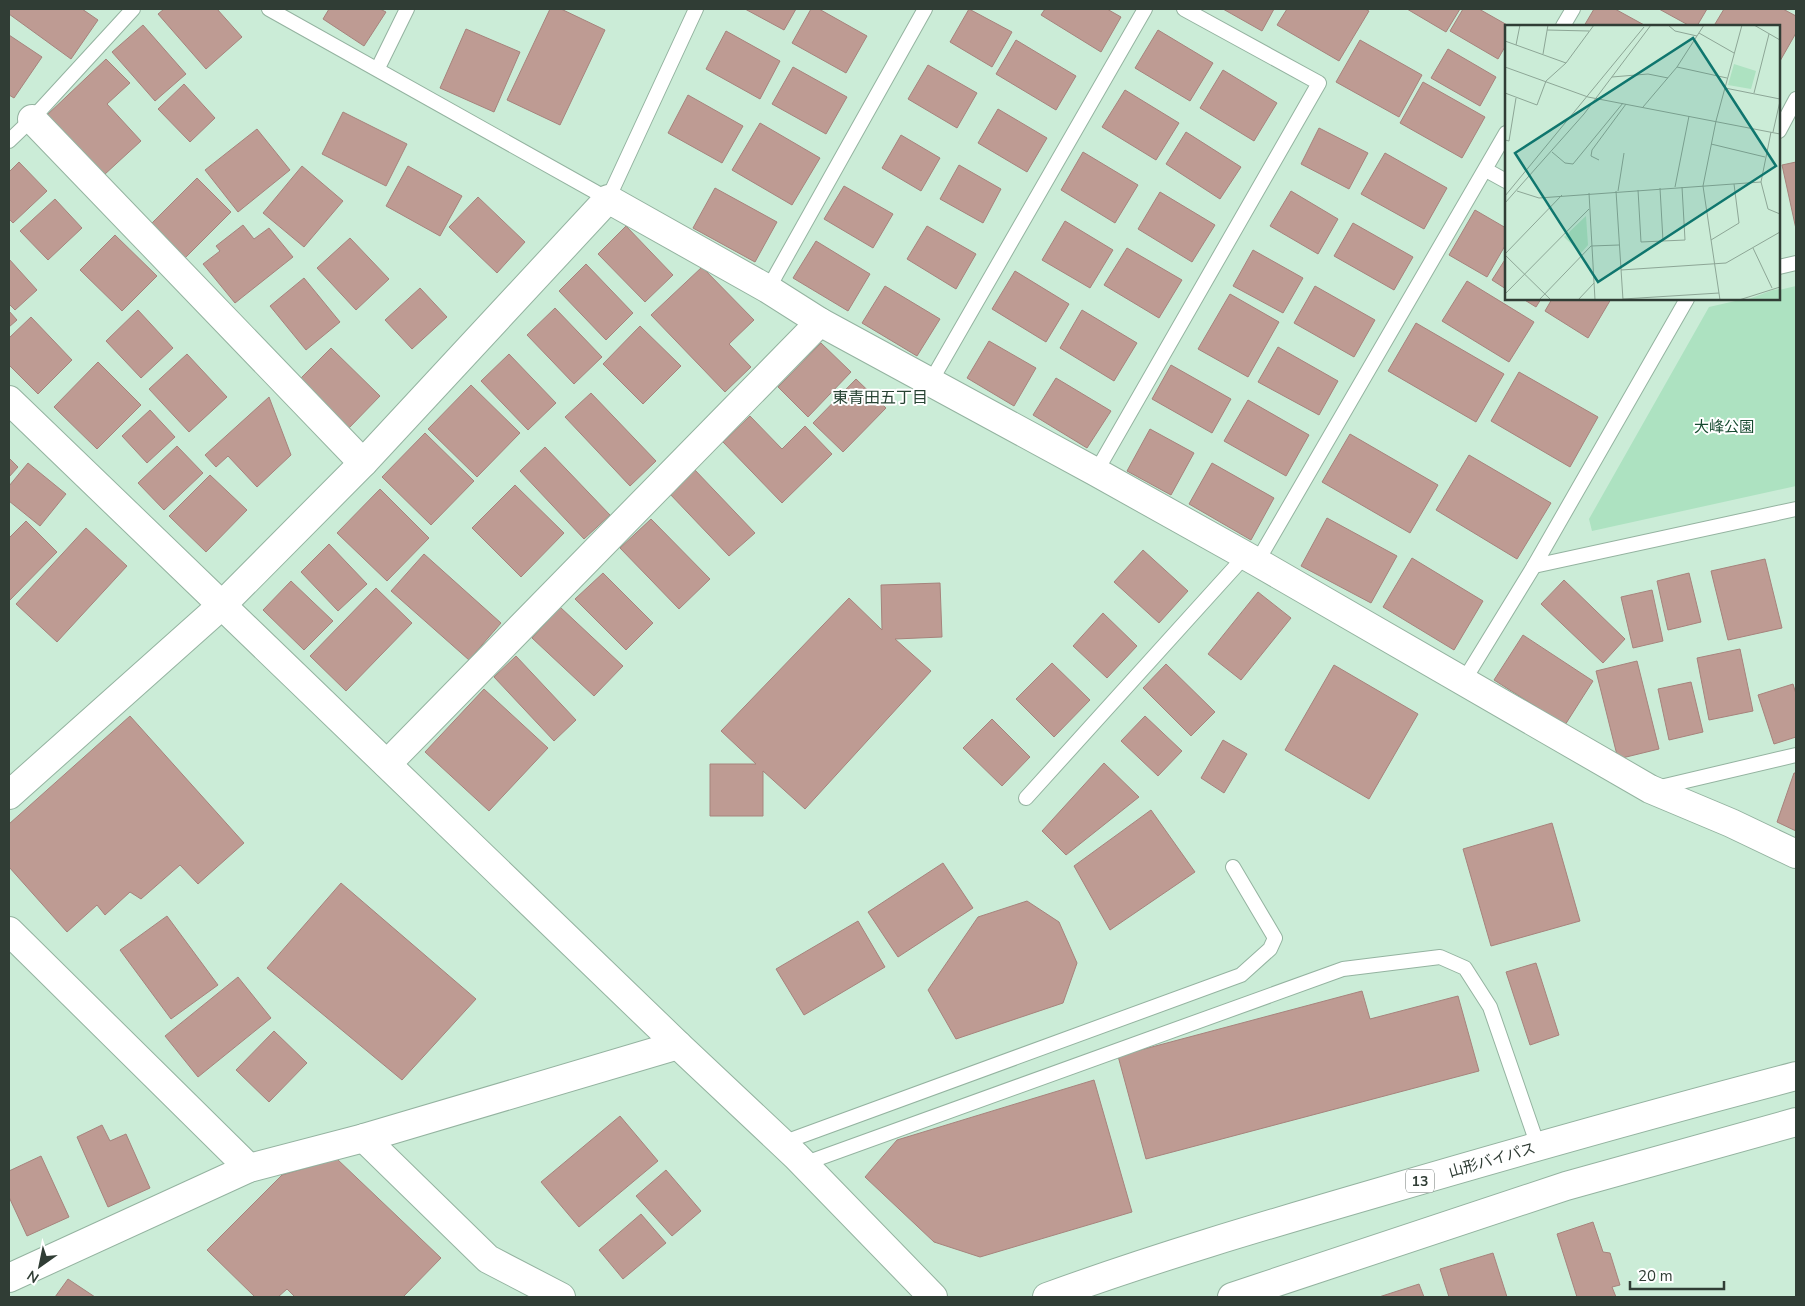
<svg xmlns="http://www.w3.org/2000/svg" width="1805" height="1306" font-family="'Nunito Sans','Noto Sans JP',sans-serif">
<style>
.green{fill:#ade2c1}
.building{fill:#be9b93;stroke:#a6837c}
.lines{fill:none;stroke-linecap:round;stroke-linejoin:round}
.lane-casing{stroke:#94b3a0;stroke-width:16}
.street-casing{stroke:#94b3a0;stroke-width:30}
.secondary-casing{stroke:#94b3a0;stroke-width:30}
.highway-casing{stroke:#94b3a0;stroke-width:30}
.lane{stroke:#fff;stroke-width:14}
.street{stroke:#fff;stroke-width:28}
.secondary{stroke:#fff;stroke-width:28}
.highway{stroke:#fff;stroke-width:28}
.labels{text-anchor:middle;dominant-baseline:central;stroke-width:4;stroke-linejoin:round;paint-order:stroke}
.shield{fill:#fff;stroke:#6e7772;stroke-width:1}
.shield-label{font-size:14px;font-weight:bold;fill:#303d35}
.park-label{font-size:15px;fill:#184b31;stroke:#fff}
.street-label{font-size:15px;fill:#303d35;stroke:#fff}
.neighbourhood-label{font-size:16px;fill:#274333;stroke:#fff}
.inset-road{fill:none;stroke:#8da696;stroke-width:1}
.view{fill:#0f766e;fill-opacity:0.15;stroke:#0f766e;stroke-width:2.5}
.inset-edge{fill:none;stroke:#303d35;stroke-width:2.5}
</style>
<rect width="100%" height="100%" fill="#cbecd7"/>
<!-- green -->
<path class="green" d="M1796,286V486L1592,531L1589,519L1709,307L1744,299H1779V290Z"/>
<!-- building -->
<g class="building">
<path d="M9,9H82L98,20L71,59L9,14Z"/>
<path d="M164,9H217L242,37L206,69L158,14Z"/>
<path d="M329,9H380L386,12L364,46L323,19Z"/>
<path d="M550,9H561L605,30L560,125L507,100Z"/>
<path d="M745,9H796L784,30Z"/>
<path d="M811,9H819L867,36L846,73L792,43Z"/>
<path d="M969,9L1012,32L992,67L950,42Z"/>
<path d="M1045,9H1107L1121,17L1101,52L1041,15Z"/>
<path d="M1223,9H1274L1262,31Z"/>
<path d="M1287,9H1365L1369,11L1339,61L1277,25Z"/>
<path d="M1407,9H1460L1446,32Z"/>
<path d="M1463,9H1479L1509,26H1506V45L1498,59L1450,31Z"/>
<path d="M1594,9H1615L1646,26H1584Z"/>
<path d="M1659,9H1707L1697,26H1690Z"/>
<path d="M1724,9H1783L1796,16V33L1780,61L1779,26H1718L1715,24Z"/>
<path d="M143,25L186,74L155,101L112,52Z"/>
<path d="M466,29L520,52L494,112L440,88Z"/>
<path d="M1158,30L1213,63L1190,101L1135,68Z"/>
<path d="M726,31L780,61L760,99L706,69Z"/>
<path d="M9,35L42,57L14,98L9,95Z"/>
<path d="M1016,40L1076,76L1056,110L996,74Z"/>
<path d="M1360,40L1422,75L1399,117L1336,82Z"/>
<path d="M1448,49L1496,77L1480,106L1431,78Z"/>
<path d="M106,59L130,83L107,104L141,141L104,175L47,115Z"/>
<path d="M928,65L977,93L957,128L908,99Z"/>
<path d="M793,67L847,97L826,134L772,104Z"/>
<path d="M1223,70L1277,103L1254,141L1200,108Z"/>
<path d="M1423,82L1485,117L1462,158L1400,123Z"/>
<path d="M184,84L215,118L190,142L158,109Z"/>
<path d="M1125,90L1179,123L1156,160L1102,127Z"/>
<path d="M688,95L743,126L722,163L668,133Z"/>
<path d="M998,109L1047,138L1027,172L978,143Z"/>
<path d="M343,112L407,144L386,186L322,154Z"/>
<path d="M760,123L820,158L792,205L732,170Z"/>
<path d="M1319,128L1368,153L1349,189L1301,164Z"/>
<path d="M257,129L290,170L238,212L205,170Z"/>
<path d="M1186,132L1241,167L1220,199L1166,164Z"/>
<path d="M901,135L940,158L921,191L882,168Z"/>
<path d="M1083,152L1138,185L1115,223L1061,190Z"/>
<path d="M1385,153L1447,188L1424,229L1361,194Z"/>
<path d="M19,162L47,191L13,223L9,219V172Z"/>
<path d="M1796,162V229L1782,165Z"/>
<path d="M959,165L1001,189L983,223L940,199Z"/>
<path d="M302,166L343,201L304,247L263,213Z"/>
<path d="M408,166L462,196L440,236L386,206Z"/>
<path d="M197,178L231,212L183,260L149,226Z"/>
<path d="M844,186L893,214L873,248L824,219Z"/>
<path d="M715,188L777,222L755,262L693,228Z"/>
<path d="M1291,191L1338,219L1318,254L1270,226Z"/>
<path d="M1160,192L1215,225L1192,262L1138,229Z"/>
<path d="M478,197L525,242L497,273L449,227Z"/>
<path d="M55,199L82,228L48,260L20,231Z"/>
<path d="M1475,210L1506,228V244L1487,277L1449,255Z"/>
<path d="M1065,221L1113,250L1090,288L1042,260Z"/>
<path d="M1353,223L1413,257L1394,290L1334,256Z"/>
<path d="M243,225L254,239L269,228L293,257L235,303L203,264L220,251L216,246Z"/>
<path d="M626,226L673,275L645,302L598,254Z"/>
<path d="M927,226L976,254L956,289L907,259Z"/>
<path d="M115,235L157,276L122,311L80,270Z"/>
<path d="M350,238L389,279L356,310L317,268Z"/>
<path d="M816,241L870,274L848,311L793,278Z"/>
<path d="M1127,248L1182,280L1159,318L1104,285Z"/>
<path d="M1253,250L1303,278L1283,313L1233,286Z"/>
<path d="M1506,258V289L1492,280Z"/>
<path d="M9,259L37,290L15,310L9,304Z"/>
<path d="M586,264L633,313L606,340L559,291Z"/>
<path d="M702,267L754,320L729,344L751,367L725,392L651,315Z"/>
<path d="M1015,271L1069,304L1046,342L992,309Z"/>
<path d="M304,278L340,322L306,350L270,306Z"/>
<path d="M1467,281L1534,322L1509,362L1442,321Z"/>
<path d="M885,286L940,319L917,356L862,323Z"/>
<path d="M1315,286L1375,320L1354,357L1294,323Z"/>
<path d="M420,288L447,317L412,349L385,320Z"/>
<path d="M1230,294L1279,322L1248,377L1198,349Z"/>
<path d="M1523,299H1541L1536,307Z"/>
<path d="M1552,299H1611L1588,338L1545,311Z"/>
<path d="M555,308L602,357L574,384L527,335Z"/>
<path d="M138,310L173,348L141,378L106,341Z"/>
<path d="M1082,310L1137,343L1114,381L1060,348Z"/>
<path d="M9,311L17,320L9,327Z"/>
<path d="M31,317L72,360L38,394L9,365V338Z"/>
<path d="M1416,323L1504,374L1476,422L1388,371Z"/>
<path d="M640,326L681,366L643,404L603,364Z"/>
<path d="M989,341L1036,368L1014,406L967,378Z"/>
<path d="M821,343L851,372L808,417L778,387Z"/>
<path d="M1278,347L1338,381L1319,415L1258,382Z"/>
<path d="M331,348L380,396L349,428L299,380Z"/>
<path d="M187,354L227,397L189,432L149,389Z"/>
<path d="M509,354L556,403L528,430L481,381Z"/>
<path d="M98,362L141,405L97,449L54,407Z"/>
<path d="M1171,365L1231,399L1212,433L1152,399Z"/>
<path d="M1519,372L1598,417L1570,467L1491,421Z"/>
<path d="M1056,378L1111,411L1087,448L1033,415Z"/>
<path d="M856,379L886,408L843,452L813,423Z"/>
<path d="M471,385L520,433L477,477L428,429Z"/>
<path d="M591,393L656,461L630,486L565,417Z"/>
<path d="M269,397L291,455L257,487L228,456L216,467L205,455Z"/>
<path d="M1248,400L1309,435L1286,476L1224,441Z"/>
<path d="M150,410L175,437L147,463L122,436Z"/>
<path d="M750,416L782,449L805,426L832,454L782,503L723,442Z"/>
<path d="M1150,429L1194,453L1171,495L1127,471Z"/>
<path d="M425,433L474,481L431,525L382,477Z"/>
<path d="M1350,434L1438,485L1410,533L1322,482Z"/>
<path d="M177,446L203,473L164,510L138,483Z"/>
<path d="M545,447L610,515L584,539L520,471Z"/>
<path d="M1469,455L1551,503L1517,559L1436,510Z"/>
<path d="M9,458L18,467L9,477Z"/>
<path d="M28,463L66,494L40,526L9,501V486Z"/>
<path d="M1212,463L1274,498L1251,540L1189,504Z"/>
<path d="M694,469L755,533L729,556L669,493Z"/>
<path d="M210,475L247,510L206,552L169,516Z"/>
<path d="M515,485L564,533L521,577L472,528Z"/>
<path d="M380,489L429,538L387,581L337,533Z"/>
<path d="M1327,518L1397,556L1371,603L1301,566Z"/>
<path d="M651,519L710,579L679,609L620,548Z"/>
<path d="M26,521L57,552L9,601V538Z"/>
<path d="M86,528L127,566L57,642L16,604Z"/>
<path d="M329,544L367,584L338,611L301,572Z"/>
<path d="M1143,550L1188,591L1159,623L1114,582Z"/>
<path d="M424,554L501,623L469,660L391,591Z"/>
<path d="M1412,558L1483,601L1454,650L1383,607Z"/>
<path d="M1765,559L1782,628L1728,640L1711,571Z"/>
<path d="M603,573L653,623L626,650L575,599Z"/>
<path d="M1689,573L1701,622L1668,630L1657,581Z"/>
<path d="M1564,580L1625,639L1603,663L1541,604Z"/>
<path d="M291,581L333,621L304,650L263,610Z"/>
<path d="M940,583L942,637L895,639L931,671L805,809L763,771V816H710V764H756L721,731L849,598L882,630L881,585Z"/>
<path d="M376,588L412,623L346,691L310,656Z"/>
<path d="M1652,590L1663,641L1633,648L1621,597Z"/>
<path d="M1258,592L1291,618L1241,680L1208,654Z"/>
<path d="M560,607L623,666L594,696L532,638Z"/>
<path d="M1103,613L1137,646L1107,678L1073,646Z"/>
<path d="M1523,635L1593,681L1565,725L1494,680Z"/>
<path d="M1740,649L1753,711L1709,720L1697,658Z"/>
<path d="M516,656L576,720L554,741L494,677Z"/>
<path d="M1637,661L1659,749L1618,759L1596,671Z"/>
<path d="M1052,663L1090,700L1054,737L1016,699Z"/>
<path d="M1166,664L1215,712L1191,736L1143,688Z"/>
<path d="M1334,665L1418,714L1369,799L1285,750Z"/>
<path d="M1691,682L1703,732L1669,740L1658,689Z"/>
<path d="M1793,684L1796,694V737L1774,744L1758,695Z"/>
<path d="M484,689L548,748L489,811L425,752Z"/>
<path d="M130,716L244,843L198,884L180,865L141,899L130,892L105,915L97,905L67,932L9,867V824Z"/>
<path d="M1145,716L1182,751L1158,776L1121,741Z"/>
<path d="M992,719L1030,757L1002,786L963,748Z"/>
<path d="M1223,740L1247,754L1224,793L1201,778Z"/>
<path d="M1104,763L1139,797L1066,855L1042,831Z"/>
<path d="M1794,773H1796V831L1777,822Z"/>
<path d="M1151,810L1195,872L1110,930L1074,866Z"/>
<path d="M1552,823L1580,921L1491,946L1463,849Z"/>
<path d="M943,863L973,908L898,957L868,912Z"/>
<path d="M341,883L476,999L402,1080L267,968Z"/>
<path d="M1027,901L1059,922L1077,963L1063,1003L956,1039L928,990L978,917Z"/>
<path d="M167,916L218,985L171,1019L120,950Z"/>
<path d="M858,921L885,967L804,1015L776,969Z"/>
<path d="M1536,963L1559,1035L1530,1045L1506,972Z"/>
<path d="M238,977L271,1018L198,1077L165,1036Z"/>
<path d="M1362,991L1370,1019L1458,996L1479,1071L1146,1159L1118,1056Z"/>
<path d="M274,1031L307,1063L269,1102L236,1070Z"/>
<path d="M1094,1080L1132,1212L980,1257L934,1242L865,1177L897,1140Z"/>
<path d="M620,1116L658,1161L579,1227L541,1182Z"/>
<path d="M102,1125L110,1141L126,1134L150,1188L108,1207L77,1137Z"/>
<path d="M41,1156L69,1217L27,1236L9,1197V1171Z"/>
<path d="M337,1159L441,1258L403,1297H295L287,1289L278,1297H255L207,1250L282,1175Z"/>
<path d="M666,1170L701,1211L672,1236L636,1196Z"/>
<path d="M641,1214L666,1243L623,1279L599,1250Z"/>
<path d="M1593,1222L1603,1252L1610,1253L1620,1285L1612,1287L1616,1297H1577L1557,1234Z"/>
<path d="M1493,1253L1507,1297H1449L1440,1269Z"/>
<path d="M68,1279L95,1297H55Z"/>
<path d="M1419,1284L1424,1297H1379Z"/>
</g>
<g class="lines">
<!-- lane casing -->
<g class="lane-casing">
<g id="lane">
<path d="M269,9L608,199L696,9"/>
<path d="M1563,26L1573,9"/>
<path d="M378,68L407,9"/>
<path d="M1779,131L1796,99"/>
<path d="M9,141L32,119L133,9"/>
<path d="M1486,170L1506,181"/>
<path d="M1779,267L1796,263"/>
<path d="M768,289L925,9"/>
<path d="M931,381L1145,9"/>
<path d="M1096,472L1319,83L1184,9"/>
<path d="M1257,562L1506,133"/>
<path d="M1534,566L1796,509"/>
<path d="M1463,682L1534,566L1687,299"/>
<path d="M1656,788L1796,755"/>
<path d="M1026,798L1245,556"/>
<path d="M782,1143L1241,975L1270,949L1275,938L1233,867"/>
<path d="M803,1164L1343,969L1440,957L1465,968L1490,1007L1538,1146"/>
</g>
</g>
<!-- street casing -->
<g class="street-casing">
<g id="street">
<path d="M32,119L363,463"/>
<path d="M387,764L820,322"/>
<path d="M9,795L221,606L363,463L608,199L768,289L820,322L1096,472L1257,562L1650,789L1731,823L1796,854"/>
<path d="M9,931L249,1168"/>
<path d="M364,1138L488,1259L561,1297"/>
<path d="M9,1278L249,1168L364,1138L678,1045"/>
</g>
</g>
<!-- secondary casing -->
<g class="secondary-casing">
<path id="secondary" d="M9,400L678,1045L796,1156L933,1297"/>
</g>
<!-- highway casing -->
<g class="highway-casing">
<g id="highway">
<path d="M1047,1297C1154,1258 1263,1226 1373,1194C1513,1153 1654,1113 1796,1076"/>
<path d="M1232,1297L1566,1186L1796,1122"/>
</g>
</g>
<!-- lane -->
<use href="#lane" class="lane"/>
<!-- street -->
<use href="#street" class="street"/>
<!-- secondary -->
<use href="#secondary" class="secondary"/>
<!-- highway -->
<use href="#highway" class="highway"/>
</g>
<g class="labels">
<!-- shield labels -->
<rect class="shield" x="1406" y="1169.5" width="28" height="23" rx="4"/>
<g class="shield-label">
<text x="1420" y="1181">13</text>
</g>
<!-- park labels -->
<g class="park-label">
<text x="1724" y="427">大峰公園</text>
</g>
<!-- street labels -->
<g class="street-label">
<text transform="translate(1492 1160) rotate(-16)">山形バイパス</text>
</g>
<!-- neighbourhood labels -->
<g class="neighbourhood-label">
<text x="880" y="398">東青田五丁目</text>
</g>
</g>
<!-- overview -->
<g transform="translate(1505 25)">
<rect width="275" height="275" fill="#cbecd7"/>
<path d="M229,39L251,46L246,64L223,60ZM81,191L83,220L76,228L59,212ZM275,264V275H241L268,265Z" fill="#ade2c1"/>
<path class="inset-road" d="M163,0L170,6L192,11M249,0L275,15M42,5L84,6M194,8L229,28M0,16L61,38L41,56L32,80L0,68M11,20L15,0M38,29L43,0M61,38L89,0M0,42L83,72L275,109M172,42L222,53M107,52L143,49L163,53M220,63L275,74M249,68L264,9M138,82L172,42L199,0M266,107L256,157L263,184L275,189M268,107L275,76M0,115L4,116L11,73M206,119L260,132M47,127L60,138L68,139L118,78M94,135L86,131L87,125L121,79M170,162L184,91M155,163L158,216M133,165L136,217L180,215L177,162M12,166L34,173L256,157M111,166L118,275M113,166L119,128M84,168L90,275M0,171L139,2M0,178L79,89L146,0M206,215L234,198L229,159M248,223L267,263M0,229L57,170M0,230L46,275M116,245L221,238L275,207M0,269L84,184M118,274L214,268M34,275L86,221L114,220M73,275L89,258M215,275L198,161L211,96L237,0M234,275L275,262"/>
<path class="view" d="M188,13L271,141L93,257L10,128Z"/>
<rect width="275" height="275" class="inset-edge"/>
</g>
<!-- border -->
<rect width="1805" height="1306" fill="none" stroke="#303d35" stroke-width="20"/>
<!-- north arrow -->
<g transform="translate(40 1266) rotate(213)" stroke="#ffffff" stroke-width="4" paint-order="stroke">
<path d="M0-4L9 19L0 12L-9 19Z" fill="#303d35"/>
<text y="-8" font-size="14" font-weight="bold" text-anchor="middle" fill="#303d35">N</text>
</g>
<!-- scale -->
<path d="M1630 1281v8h94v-8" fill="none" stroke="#303d35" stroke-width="2.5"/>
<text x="1638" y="1281" font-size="15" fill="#303d35" stroke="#ffffff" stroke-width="4" paint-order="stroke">20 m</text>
</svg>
